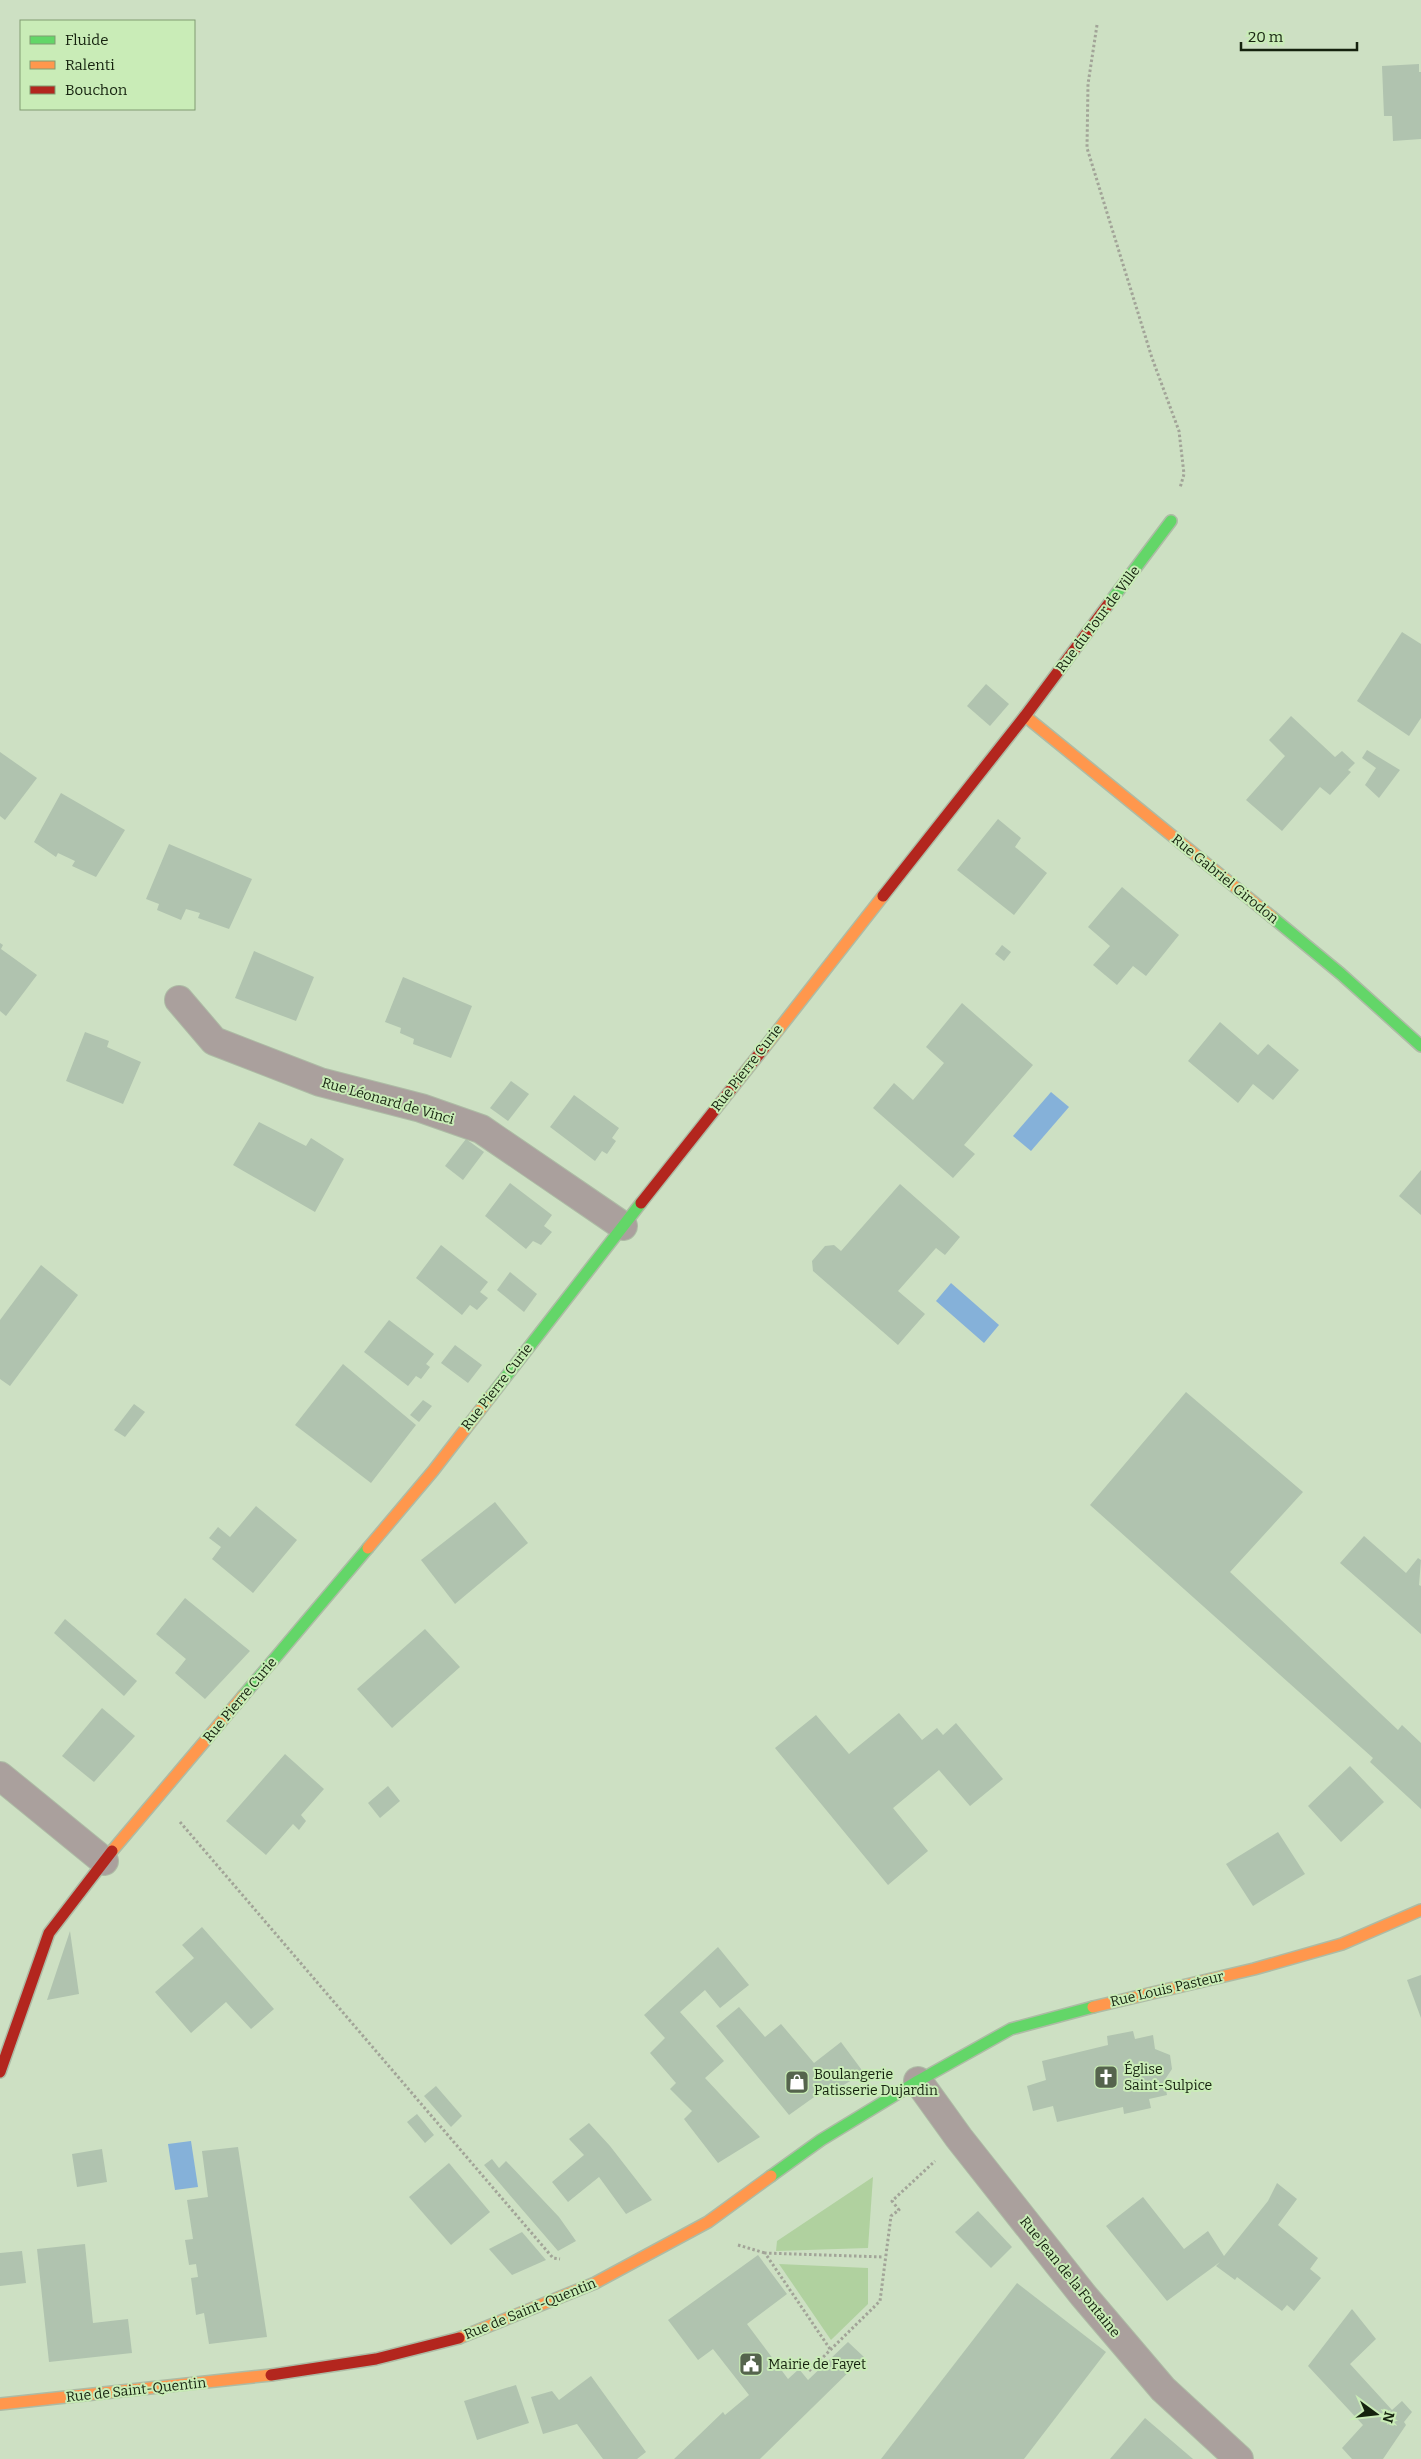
<svg xmlns="http://www.w3.org/2000/svg" width="1421" height="2459" font-family="Bitter,serif">
<style>
.green{fill:#b0d19f}
.water{fill:#85b1d9}
.building{fill:#b0c3af}
.lines{fill:none;stroke-linecap:round;stroke-linejoin:round}
.street-casing{stroke:#adbba5;stroke-width:30}
.fast-casing{stroke:#adbba5;stroke-width:14}
.slow-casing{stroke:#adbba5;stroke-width:14}
.jam-casing{stroke:#adbba5;stroke-width:14}
.path{stroke:#a2a498;stroke-width:3;stroke-dasharray:2.5 2.5;stroke-linecap:butt}
.street{stroke:#aaa09d;stroke-width:28}
.fast{stroke:#63d668;stroke-width:11}
.slow{stroke:#ff974d;stroke-width:11}
.jam{stroke:#b3261e;stroke-width:11}
.labels{text-anchor:middle;dominant-baseline:central;stroke-width:4;stroke-linejoin:round;paint-order:stroke}
.street-label{font-size:14px;fill:#15220e;stroke:#c9ecb7}
.poi-label{font-size:14px;fill:#15220e;stroke:#c9ecb7;text-anchor:start}
</style>
<rect width="100%" height="100%" fill="#cde0c3"/>
<!-- green -->
<g class="green">
<path d="M873,2177L868,2248L776,2251L777,2241Z"/>
<path d="M779,2264L868,2268V2304L831,2340Z"/>
</g>
<!-- water -->
<g class="water">
<path d="M1051,1092L1069,1107L1031,1151L1013,1136Z"/>
<path d="M951,1283L999,1325L984,1343L936,1301Z"/>
<path d="M191,2141L198,2187L175,2190L168,2144Z"/>
</g>
<!-- building -->
<g class="building">
<path d="M1419,64V72H1421V139L1393,141L1392,116H1384L1382,66Z"/>
<path d="M1402,632L1421,644V718L1409,736L1357,701Z"/>
<path d="M986,684L1009,704L990,726L967,706Z"/>
<path d="M1291,716L1335,757L1342,751L1355,763L1348,770L1351,772L1330,795L1320,787L1282,831L1246,800L1285,756L1269,740Z"/>
<path d="M1367,750L1400,770L1379,798L1365,785L1376,768L1362,758Z"/>
<path d="M0,752L37,778L5,820L0,816Z"/>
<path d="M61,793L125,830L96,877L72,866L75,861L58,853L56,857L34,842Z"/>
<path d="M998,819L1021,838L1015,847L1047,873L1014,915L957,870Z"/>
<path d="M169,844L252,879L229,929L198,918L200,913L186,909L181,920L157,910L159,904L146,899Z"/>
<path d="M1122,887L1179,935L1146,976L1133,966L1117,985L1093,965L1110,946L1088,927Z"/>
<path d="M0,943L3,945L1,949L37,975L6,1016L0,1011Z"/>
<path d="M1002,945L1011,952L1004,961L995,954Z"/>
<path d="M254,951L314,977L296,1021L235,998Z"/>
<path d="M403,977L472,1006L451,1058L413,1044L414,1039L400,1033L401,1028L385,1022Z"/>
<path d="M962,1003L1033,1065L964,1145L975,1154L953,1178L873,1108L894,1083L913,1100L944,1063L926,1047Z"/>
<path d="M1220,1022L1258,1055L1268,1044L1299,1070L1273,1100L1253,1084L1238,1103L1188,1061Z"/>
<path d="M85,1032L109,1041L107,1047L141,1062L123,1104L66,1081Z"/>
<path d="M511,1081L529,1094L508,1121L490,1108Z"/>
<path d="M574,1095L619,1128L612,1138L616,1141L607,1154L602,1151L595,1161L550,1127Z"/>
<path d="M259,1122L306,1146L311,1138L344,1159L315,1212L233,1165Z"/>
<path d="M466,1139L484,1152L463,1180L445,1166Z"/>
<path d="M1421,1170V1215L1399,1196Z"/>
<path d="M510,1183L552,1215L544,1226L552,1232L541,1245L533,1241L526,1249L485,1216Z"/>
<path d="M900,1184L960,1237L945,1255L936,1248L898,1291L925,1314L898,1345L813,1271L812,1261L825,1246L834,1245L841,1251Z"/>
<path d="M441,1245L488,1282L480,1292L488,1298L477,1310L470,1305L462,1315L416,1278Z"/>
<path d="M41,1265L78,1295L10,1386L0,1379V1320Z"/>
<path d="M510,1272L537,1294L524,1312L497,1290Z"/>
<path d="M389,1320L434,1354L426,1364L430,1367L421,1379L416,1376L408,1386L364,1352Z"/>
<path d="M455,1345L482,1365L468,1383L441,1363Z"/>
<path d="M343,1364L416,1425L371,1483L295,1425Z"/>
<path d="M1186,1392L1303,1492L1230,1572L1398,1730L1402,1725L1421,1743V1809L1370,1762L1373,1758L1090,1505Z"/>
<path d="M423,1400L432,1406L419,1422L410,1415Z"/>
<path d="M134,1404L145,1412L125,1437L114,1430Z"/>
<path d="M495,1502L528,1543L455,1604L421,1560Z"/>
<path d="M256,1506L297,1540L253,1593L212,1559L221,1547L209,1538L218,1527L230,1537Z"/>
<path d="M1364,1536L1406,1573L1418,1558L1421,1560L1419,1585L1421,1586V1634L1340,1563Z"/>
<path d="M185,1598L250,1651L205,1699L175,1673L186,1659L156,1634Z"/>
<path d="M65,1619L137,1681L124,1696L54,1633Z"/>
<path d="M425,1629L460,1667L392,1728L357,1689Z"/>
<path d="M102,1708L135,1736L94,1782L62,1756Z"/>
<path d="M899,1713L922,1740L937,1728L943,1735L956,1723L1003,1779L970,1806L939,1770L893,1808L928,1851L888,1885L775,1748L816,1715L849,1754Z"/>
<path d="M285,1754L324,1789L301,1815L306,1821L299,1830L293,1824L266,1855L226,1821Z"/>
<path d="M1350,1766L1384,1802L1341,1842L1308,1806Z"/>
<path d="M388,1786L400,1801L380,1818L368,1803Z"/>
<path d="M1278,1832L1305,1874L1253,1906L1226,1864Z"/>
<path d="M202,1927L274,2009L251,2029L226,2002L191,2033L155,1992L194,1958L182,1945Z"/>
<path d="M70,1931L79,1994L47,2000Z"/>
<path d="M718,1947L749,1985L720,2008L705,1990L680,2012L724,2061L705,2078L760,2137L718,2163L684,2119L692,2111L670,2089L676,2083L650,2053L665,2038L644,2015Z"/>
<path d="M1421,1975V2018L1407,1980Z"/>
<path d="M739,2007L765,2037L781,2024L814,2063L841,2042L864,2073L835,2090L831,2085L789,2115L716,2026Z"/>
<path d="M1133,2031L1135,2039L1153,2035L1155,2049L1170,2055L1172,2069L1164,2081L1167,2095L1149,2099L1151,2108L1124,2114L1123,2107L1057,2122L1053,2106L1033,2111L1027,2086L1046,2080L1042,2061L1108,2045L1107,2036Z"/>
<path d="M436,2086L462,2116L451,2127L424,2096Z"/>
<path d="M417,2114L434,2135L425,2143L407,2122Z"/>
<path d="M589,2123L610,2146L652,2200L626,2214L599,2177L568,2202L552,2182L584,2155L569,2139Z"/>
<path d="M238,2147L267,2337L209,2344L204,2313L196,2315L191,2278L198,2277L196,2264L189,2265L185,2240L193,2239L187,2200L208,2197L202,2151Z"/>
<path d="M102,2149L107,2182L77,2187L72,2154Z"/>
<path d="M492,2159L499,2168L506,2161L559,2217L576,2241L558,2251L484,2165Z"/>
<path d="M449,2163L490,2212L451,2245L409,2197Z"/>
<path d="M1277,2183L1297,2199L1278,2225L1318,2258L1310,2269L1321,2278L1294,2311L1287,2305L1282,2311L1237,2277L1235,2280L1216,2266L1220,2262L1167,2301L1106,2226L1143,2197L1184,2249L1208,2231L1224,2256L1268,2201Z"/>
<path d="M978,2211L1012,2247L991,2268L955,2232Z"/>
<path d="M522,2232L546,2260L512,2275L489,2249Z"/>
<path d="M85,2244L93,2323L128,2319L132,2353L49,2362L37,2249Z"/>
<path d="M22,2251L26,2283L0,2286V2253Z"/>
<path d="M758,2255L787,2294L747,2324L788,2379L799,2369L808,2380L848,2342L864,2357L760,2459H674L723,2412L725,2415L749,2395L713,2349L698,2360L668,2320Z"/>
<path d="M1017,2283L1106,2352L1024,2459H881Z"/>
<path d="M1352,2309L1376,2339L1350,2364L1392,2410L1402,2401L1412,2412L1404,2422L1406,2425L1383,2459H1352L1342,2448L1363,2425L1308,2366Z"/>
<path d="M591,2376L646,2452L637,2459H603L577,2424L543,2434L531,2397L552,2391L559,2400Z"/>
<path d="M516,2385L529,2423L477,2440L464,2401Z"/>
<path d="M1145,2418L1193,2459H1110Z"/>
</g>
<g class="lines">
<!-- street casing -->
<g class="street-casing">
<g id="street">
<path d="M179,1000L214,1041L320,1082L421,1108L481,1129L623,1226"/>
<path d="M0,1776L104,1861"/>
<path d="M918,2081L959,2138L1083,2295L1163,2389L1239,2459"/>
</g>
</g>
<!-- fast casing -->
<g class="fast-casing">
<g id="fast">
<path d="M1110,602L1171,521"/>
<path d="M1272,917L1341,974L1421,1046"/>
<path d="M491,1396L641,1203"/>
<path d="M243,1696L368,1548"/>
<path d="M771,2176L821,2140L918,2081L1011,2029L1093,2007"/>
</g>
</g>
<!-- slow casing -->
<g class="slow-casing">
<g id="slow">
<path d="M1025,716L1272,917"/>
<path d="M764,1048L883,896"/>
<path d="M368,1548L433,1471L491,1396"/>
<path d="M112,1851L243,1696"/>
<path d="M1093,2007L1254,1969L1342,1944L1421,1910"/>
<path d="M459,2338L595,2283L708,2222L771,2176"/>
<path d="M0,2404L271,2375"/>
</g>
</g>
<!-- jam casing -->
<g class="jam-casing">
<g id="jam">
<path d="M883,896L1025,716L1110,602"/>
<path d="M641,1203L764,1048"/>
<path d="M0,2072L49,1933L112,1851"/>
<path d="M271,2375L376,2359L459,2338"/>
</g>
</g>
<!-- path -->
<g class="path">
<path d="M1097,25L1088,84L1087,148L1152,358L1179,431L1184,474L1180,488"/>
<path d="M180,1822L553,2258L560,2259"/>
<path d="M738,2245L765,2253"/>
<path d="M830,2349L765,2253L884,2257"/>
<path d="M809,2371L880,2301L891,2216L899,2210L892,2201L935,2161"/>
</g>
<!-- street -->
<use href="#street" class="street"/>
<!-- fast -->
<use href="#fast" class="fast"/>
<!-- slow -->
<use href="#slow" class="slow"/>
<!-- jam -->
<use href="#jam" class="jam"/>
</g>
<!-- icons -->
<defs>
<g id="church-square" transform="scale(1.25)"><rect x="-9" y="-9" width="18" height="18" rx="4" fill="#55644d" stroke="#c9ecb7"/><path d="M-1.2-6h2.4v3.5h3.3v2.4h-3.3V6h-2.4V-.1h-3.3v-2.4h3.3Z" fill="#fff"/></g>
<g id="shop-square" transform="scale(1.25)"><rect x="-9" y="-9" width="18" height="18" rx="4" fill="#55644d" stroke="#c9ecb7"/><path d="M-5-2.5h2.3a2.7 3.5 0 0 1 5.4 0H5L5.5 6h-11ZM-1.5-2.5h3a1.5 2.3 0 0 0-3 0Z" fill="#fff"/></g>
<g id="civic-square" transform="scale(1.25)"><rect x="-9" y="-9" width="18" height="18" rx="4" fill="#55644d" stroke="#c9ecb7"/><path d="M-.6-6.5H3V-4.5H.6V-3L4-1V1h2V6H-6V1h2V-1L-.6-3ZM-1.2 2.5V6h2.4V2.5Z" fill="#fff"/></g>
</defs>
<g fill-rule="evenodd">
<use href="#church-square" x="1106" y="2077"/>
<use href="#shop-square" x="797" y="2082"/>
<use href="#civic-square" x="751" y="2364"/>
</g>
<g class="labels">
<!-- street labels -->
<g class="street-label">
<text transform="translate(1098 619) rotate(-53)">Rue du Tour de Ville</text>
<text transform="translate(1225 879) rotate(39)">Rue Gabriel Girodon</text>
<text transform="translate(747 1068) rotate(-52)">Rue Pierre Curie</text>
<text transform="translate(388 1101) rotate(16)">Rue Léonard de Vinci</text>
<text transform="translate(497 1387) rotate(-52)">Rue Pierre Curie</text>
<text transform="translate(240 1700) rotate(-50)">Rue Pierre Curie</text>
<text transform="translate(1167 1989) rotate(-13)">Rue Louis Pasteur</text>
<text transform="translate(1070 2277) rotate(51)">Rue Jean de la Fontaine</text>
<text transform="translate(530 2309) rotate(-22)">Rue de Saint-Quentin</text>
<text transform="translate(136 2390) rotate(-6)">Rue de Saint-Quentin</text>
</g>
<!-- poi labels -->
<g class="poi-label">
<text x="1124" y="2069">Église<tspan x="1124" dy="16">Saint-Sulpice</tspan></text>
<text x="814" y="2074">Boulangerie<tspan x="814" dy="16">Patisserie Dujardin</tspan></text>
<text x="768" y="2364">Mairie de Fayet</text>
</g>
</g>
<!-- legend -->
<rect x="20" y="20" width="175" height="90" fill="#c9ecb7" stroke="#819b73"/>
<rect x="30" y="36" width="25" height="8" fill="#63d668" stroke="#819b73"/>
<text x="65" y="45" font-size="15" fill="#15220e">Fluide</text>
<rect x="30" y="61" width="25" height="8" fill="#ff974d" stroke="#819b73"/>
<text x="65" y="70" font-size="15" fill="#15220e">Ralenti</text>
<rect x="30" y="86" width="25" height="8" fill="#b3261e" stroke="#819b73"/>
<text x="65" y="95" font-size="15" fill="#15220e">Bouchon</text>
<!-- north arrow -->
<g transform="translate(1376 2414) rotate(105)" stroke="#c9ecb7" stroke-width="4" paint-order="stroke">
<path d="M0-4L9 19L0 12L-9 19Z" fill="#15220e"/>
<text y="-8" font-size="14" font-weight="bold" text-anchor="middle" fill="#15220e">N</text>
</g>
<!-- scale -->
<path d="M1241 42v8h116v-8" fill="none" stroke="#15220e" stroke-width="2.5"/>
<text x="1248" y="42" font-size="15" fill="#15220e" stroke="#c9ecb7" stroke-width="4" paint-order="stroke">20 m</text>
</svg>
